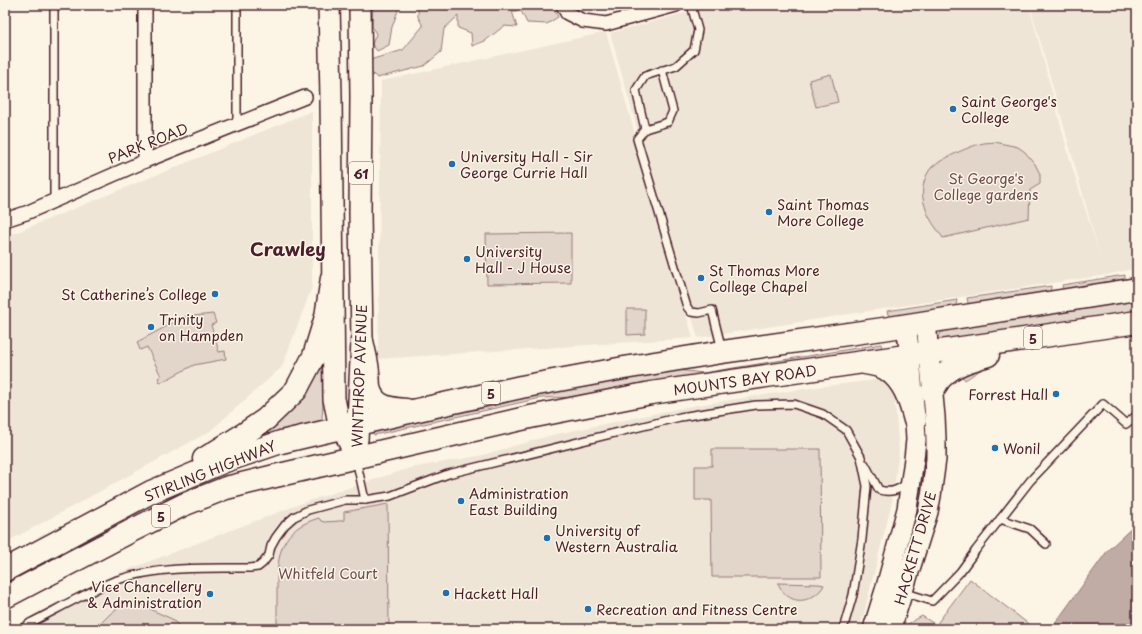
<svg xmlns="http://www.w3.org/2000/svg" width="1142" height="634" font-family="'Playpen Sans',sans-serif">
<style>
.built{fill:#eee5d7}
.green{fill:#e2d5ca;stroke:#967a7a}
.water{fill:#c0aca5;stroke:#917474}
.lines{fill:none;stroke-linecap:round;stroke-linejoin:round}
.service-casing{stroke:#4a1f2b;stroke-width:10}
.minor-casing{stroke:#4a1f2b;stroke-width:16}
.secondary-casing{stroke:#4a1f2b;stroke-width:22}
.primary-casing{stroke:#4a1f2b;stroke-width:24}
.trunk-casing{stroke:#4a1f2b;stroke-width:25}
.service{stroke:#fcf5e5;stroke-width:7}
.minor{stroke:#fcf5e5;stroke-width:13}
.secondary{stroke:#fcf5e5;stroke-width:19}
.primary{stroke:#fcf5e5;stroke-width:21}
.trunk{stroke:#fcf5e5;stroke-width:22}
.poi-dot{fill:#1f6fb2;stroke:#fcf5e5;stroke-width:1.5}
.labels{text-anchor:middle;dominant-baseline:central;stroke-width:3;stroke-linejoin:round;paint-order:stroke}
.shield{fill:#fcf5e5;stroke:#7f5f63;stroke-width:1}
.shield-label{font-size:13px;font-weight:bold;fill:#4a1f2b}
.poi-label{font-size:14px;fill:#4a1f2b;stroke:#fcf5e5;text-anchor:start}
.street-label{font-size:14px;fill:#4a1f2b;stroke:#fcf5e5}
.park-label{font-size:14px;fill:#704c53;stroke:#fcf5e5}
.district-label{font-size:18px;font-weight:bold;fill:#4a1f2b;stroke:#fcf5e5}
</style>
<rect width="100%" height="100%" fill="#fcf5e5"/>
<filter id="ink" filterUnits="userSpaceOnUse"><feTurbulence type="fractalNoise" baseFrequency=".025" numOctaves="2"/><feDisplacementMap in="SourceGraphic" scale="8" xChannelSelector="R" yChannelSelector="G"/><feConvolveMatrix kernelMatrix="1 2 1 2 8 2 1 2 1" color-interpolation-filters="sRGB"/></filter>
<g filter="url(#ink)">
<!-- built -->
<g class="built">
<path d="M714,5H1029L1070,160L1100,256L1030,5H1137V268L1106,275L901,306L698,338L647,164L610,33Z"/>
<path d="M606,32L693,338L378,359L381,81Z"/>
<path d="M312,111V287L282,367L209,432L5,543V237Z"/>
<path d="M882,379L894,391L899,452L892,502L860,629H28L119,573L305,502L410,468L479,456L552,435L691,406L802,389Z"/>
</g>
<!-- green -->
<g class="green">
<path d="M373,5H400L392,27L389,45L377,51L372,44L376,34L372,26Z"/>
<path d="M420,5H553L558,17L547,24L527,23L521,11H512L517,27L504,26L485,41L472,46L471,33L458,28V16L444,29L441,52L424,66L377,78L367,68L373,59L403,50L423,26L418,17V6Z"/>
<path d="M831,74L838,102L816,107L809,80Z"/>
<path d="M995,142L1018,147L1025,152L1035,164L1040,174V184L1030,190L1029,218L943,238C936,228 928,218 925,206C920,194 923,178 931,168C937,161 970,146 980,144C985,142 991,143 995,142Z"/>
<path d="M571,233V283L487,284L486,234Z"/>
<path d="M1125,275V279L1105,282L1079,291L1064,294L1062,285Z"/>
<path d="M1051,286L1050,296L969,308L967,298Z"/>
<path d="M1137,295V311L933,342L941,333L950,327Z"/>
<path d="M957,300L955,310L890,320L887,311Z"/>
<path d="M627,309H645V334L627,335Z"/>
<path d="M213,314L216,323L211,325L219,352L225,351L226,359L194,365L160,383L158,378L161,376L147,347L140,350L137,342L184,317Z"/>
<path d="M327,331L322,420L251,442Z"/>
<path d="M881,344L882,350L584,397L541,398L374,435L371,429L661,368L703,373Z"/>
<path d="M999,356V358L965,380L957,370L990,357Z"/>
<path d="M712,449H820L821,577H712L711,500H695V466H712Z"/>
<path d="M388,504L389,629H277C277,615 277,602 277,588C277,553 281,529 319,518L321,521L324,522L340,521L344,520V512Z"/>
<path d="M970,579L1035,629H904L906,625L922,616L936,625Z"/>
<path d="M778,583L819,584L824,585C821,591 817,594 812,597C798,605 784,598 778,583Z"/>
<path d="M133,602H139L154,611L172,619L182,629H95L110,614L123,604Z"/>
</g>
<!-- water -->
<path class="water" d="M1137,523V629H1051L1108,550Z"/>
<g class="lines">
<!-- service casing -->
<g class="service-casing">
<g id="service">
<path d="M691,5L698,30L694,50L676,66L645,76L636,90L645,129L637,139L687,307L691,312L699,313L712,310L722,350"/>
<path d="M237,124V5"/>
<path d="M645,129L668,122L673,111L662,70"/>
<path d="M54,200V5"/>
<path d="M356,459L365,500"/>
<path d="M865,464L879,490C891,493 897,491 907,483"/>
<path d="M1000,519L1030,529L1046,544"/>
<path d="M903,592L932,601L960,572L976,550L1030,481L1103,404L1126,424L1137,415"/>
<path d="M22,629L30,623C46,615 62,606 78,598C91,592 104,584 117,580C160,566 205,568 250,568L258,567L263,563L269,555L271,546L276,537L285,525L294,517L308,510L345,500H365L390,496L448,474L680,417L756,405L794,404L823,414L846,430L861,457L867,486L862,539L853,595L843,629"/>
</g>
</g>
<!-- minor casing -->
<g class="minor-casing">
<g id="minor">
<path d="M145,5V161"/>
<path d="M563,5L567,13L583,21L606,24L676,5"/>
<path d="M5,220L26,213L145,161L305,97"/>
</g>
</g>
<!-- secondary casing -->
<g class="secondary-casing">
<g id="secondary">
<path d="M873,629L886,587L907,509L914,459L916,440L915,420L910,356L906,325"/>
<path d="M891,629L928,512L931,496L936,459V439L935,417L926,322"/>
</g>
</g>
<!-- primary casing -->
<g class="primary-casing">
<g id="primary">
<path d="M329,5L331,97L334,399L338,418L356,457"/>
<path d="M357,440L362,341L360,213L361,97L360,5"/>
</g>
</g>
<!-- trunk casing -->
<g class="trunk-casing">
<g id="trunk">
<path d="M362,341C364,351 367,361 368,372C369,378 368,385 370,391C375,407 391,409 406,410"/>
<path d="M865,363C872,364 879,365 886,369C904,380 910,401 915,420"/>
<path d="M932,392C935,387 938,380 943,376C955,364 972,360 988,355"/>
<path d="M204,459L244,434L266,419L296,390L314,356L326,317L332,278"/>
<path d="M5,570L151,492L225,461L281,442L413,411L521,387L624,368L722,352L883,329L1137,289"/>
<path d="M5,597L133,530L183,505L226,488L275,476L530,417L651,393L773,375L1024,339L1137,322"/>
</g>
</g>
<!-- service -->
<use href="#service" class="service"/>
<!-- minor -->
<use href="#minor" class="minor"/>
<!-- secondary -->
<use href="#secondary" class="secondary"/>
<!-- primary -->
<use href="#primary" class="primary"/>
<!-- trunk -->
<use href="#trunk" class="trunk"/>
</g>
</g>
<!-- markers -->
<g class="poi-dot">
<circle cx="953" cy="109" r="4"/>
<circle cx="452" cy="164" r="4"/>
<circle cx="769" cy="212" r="4"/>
<circle cx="467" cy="259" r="4"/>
<circle cx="701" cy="278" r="4"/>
<circle cx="215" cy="294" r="4"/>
<circle cx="151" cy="327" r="4"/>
<circle cx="1056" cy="394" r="4"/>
<circle cx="995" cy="448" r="4"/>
<circle cx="461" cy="501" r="4"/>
<circle cx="547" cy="538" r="4"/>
<circle cx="446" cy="593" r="4"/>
<circle cx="210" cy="594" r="4"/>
<circle cx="588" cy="609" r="4"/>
</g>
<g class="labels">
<!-- shield labels -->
<g class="shield">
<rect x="349" y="162" width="24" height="22" rx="3"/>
<rect x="1024" y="327" width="18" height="22" rx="3"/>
<rect x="482" y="382" width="18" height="22" rx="3"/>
<rect x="152" y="505" width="18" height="22" rx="3"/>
</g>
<g class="shield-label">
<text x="361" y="173">61</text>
<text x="1033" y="338">5</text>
<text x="491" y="393">5</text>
<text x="161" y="516">5</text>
</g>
<!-- poi labels -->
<g class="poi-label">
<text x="961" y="101">Saint George's<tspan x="961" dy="16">College</tspan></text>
<text x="460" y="156">University Hall - Sir<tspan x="460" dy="16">George Currie Hall</tspan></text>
<text x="777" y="204">Saint Thomas<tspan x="777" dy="16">More College</tspan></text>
<text x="475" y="251">University<tspan x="475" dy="16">Hall - J House</tspan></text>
<text x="709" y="270">St Thomas More<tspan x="709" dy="16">College Chapel</tspan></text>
<text x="207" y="294" text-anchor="end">St Catherine’s College</text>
<text x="159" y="319">Trinity<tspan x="159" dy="16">on Hampden</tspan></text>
<text x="1048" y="394" text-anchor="end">Forrest Hall</text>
<text x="1003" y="448">Wonil</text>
<text x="469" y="493">Administration<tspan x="469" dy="16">East Building</tspan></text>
<text x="555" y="530">University of<tspan x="555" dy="16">Western Australia</tspan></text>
<text x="202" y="586" text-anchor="end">Vice Chancellery<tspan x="202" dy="16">&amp; Administration</tspan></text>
<text x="454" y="593">Hackett Hall</text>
<text x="596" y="609">Recreation and Fitness Centre</text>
</g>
<!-- street labels -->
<g class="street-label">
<text transform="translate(148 143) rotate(-22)">PARK ROAD</text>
<text transform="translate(359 376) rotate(-88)">WINTHROP AVENUE</text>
<text transform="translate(745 380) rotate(-8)">MOUNTS BAY ROAD</text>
<text transform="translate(210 471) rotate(-22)">STIRLING HIGHWAY</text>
<text transform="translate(915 548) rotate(-74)">HACKETT DRIVE</text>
</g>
<!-- park labels -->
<g class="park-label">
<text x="986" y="178">St George's<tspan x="986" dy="16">College gardens</tspan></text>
<text x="328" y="573">Whitfeld Court</text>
</g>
<!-- district labels -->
<g class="district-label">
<text x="288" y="248">Crawley</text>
</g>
</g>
<!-- margin -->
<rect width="1142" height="634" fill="none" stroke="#fcf5e5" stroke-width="20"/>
<rect x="10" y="10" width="1122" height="614" fill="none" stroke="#4a1f2b" stroke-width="1.5" filter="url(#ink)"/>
</svg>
